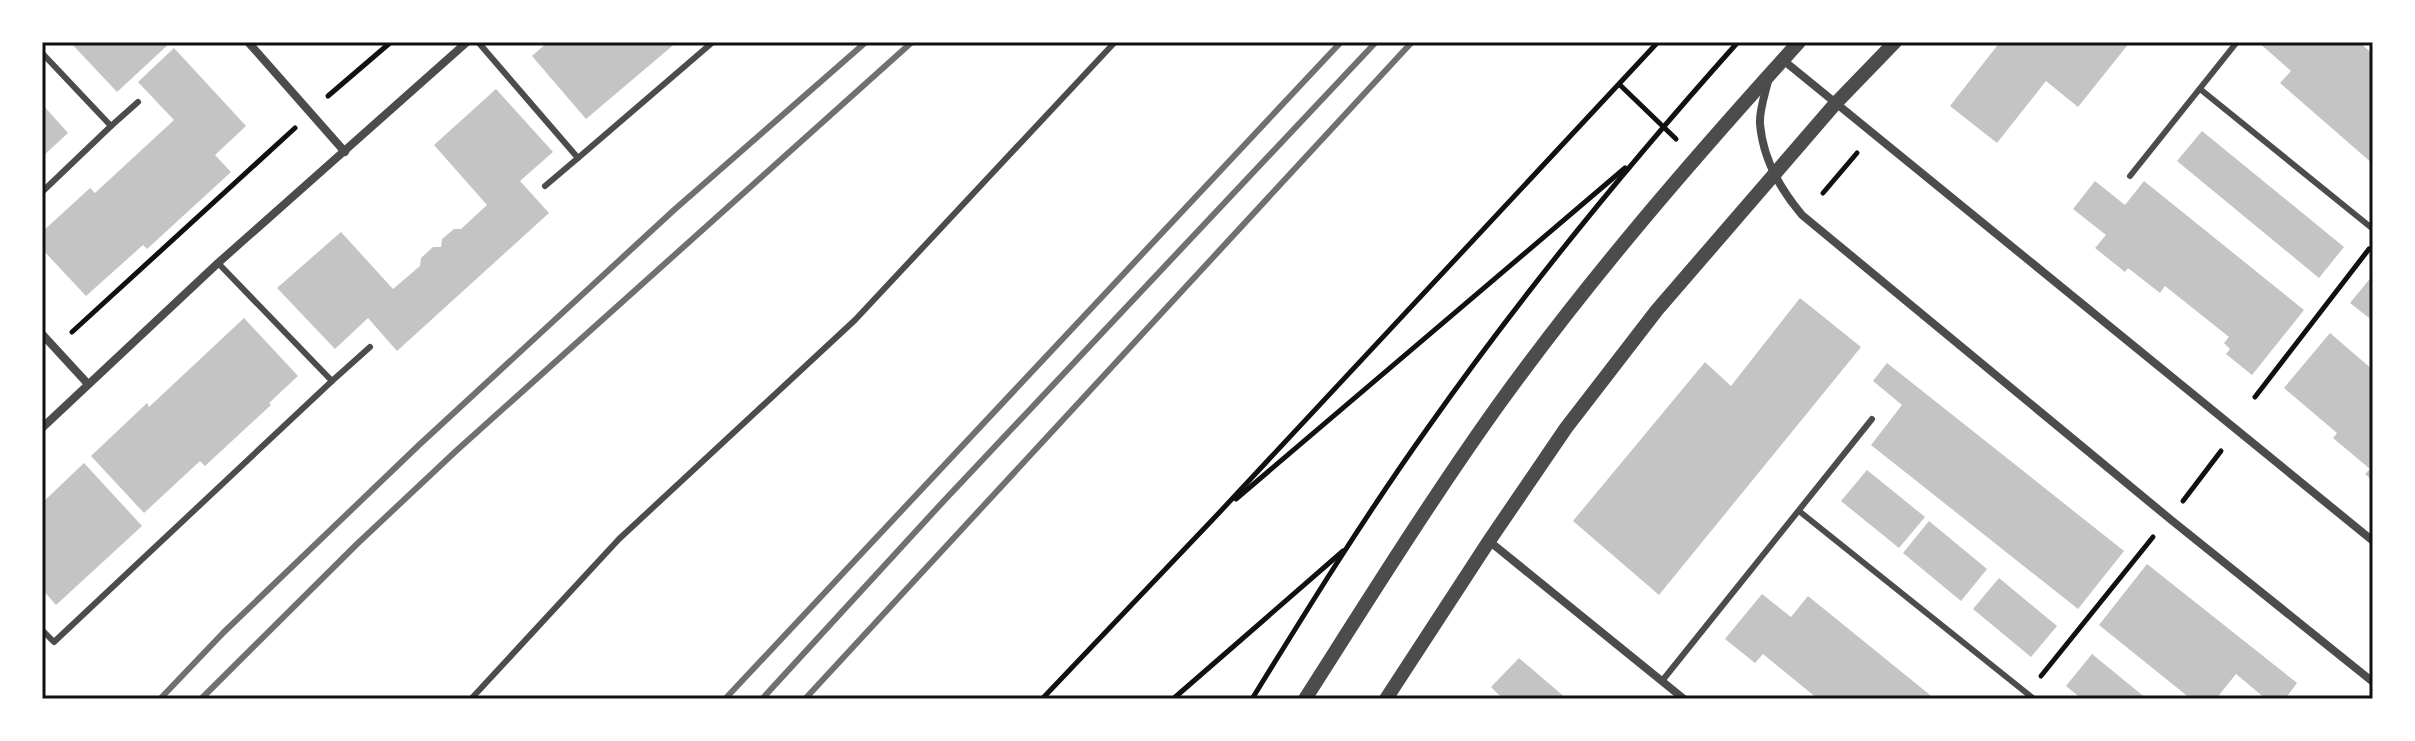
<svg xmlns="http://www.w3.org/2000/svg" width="2415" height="741" font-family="Karla,sans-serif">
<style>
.building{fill:#c4c4c4}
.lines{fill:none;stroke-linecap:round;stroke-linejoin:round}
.path{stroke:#111;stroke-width:5}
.service{stroke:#4c4c4c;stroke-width:6}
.minor{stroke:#4c4c4c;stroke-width:8}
.tertiary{stroke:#4c4c4c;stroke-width:14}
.rail{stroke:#707070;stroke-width:6}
.neatline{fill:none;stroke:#111;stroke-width:3}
</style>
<rect width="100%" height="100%" fill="#fff"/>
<!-- building -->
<g class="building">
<path d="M70,42H171L117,92Z"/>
<path d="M548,42H677L586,119L532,56Z"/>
<path d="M2000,42H2130L2078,107L2046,81L1997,143L1950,106Z"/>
<path d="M2258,42H2359L2373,54V164L2280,83L2291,71Z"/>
<path d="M174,48L246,126L215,155L231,172L147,249L143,245L86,296L42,249V232L90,188L95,193L174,120L138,82Z"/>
<path d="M496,89L553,152L520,181L549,213L397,351L368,318L335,349L277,288L341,232L393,289L420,266L421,258L433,247H441L442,239L454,229H461L487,205L434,145Z"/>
<path d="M42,104L68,133L42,157Z"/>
<path d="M2202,131L2344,247L2319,278L2177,161Z"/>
<path d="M2095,181L2125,205L2144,181L2304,310L2252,375L2226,354L2230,349L2224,343L2229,337L2165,286L2160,293L2128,268L2125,272L2095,248L2106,235L2073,209Z"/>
<path d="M2373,275V321L2350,303Z"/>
<path d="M1800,298L1861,347L1659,595L1573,521L1705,362L1731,386Z"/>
<path d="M244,318L298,376L269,403L271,405L205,466L200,461L144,513L91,456L147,403L149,407Z"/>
<path d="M2330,333L2373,370V481L2365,474L2370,469L2333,438L2337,433L2284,388Z"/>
<path d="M1887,363L2124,551L2078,609L1871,445L1902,405L1873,381Z"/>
<path d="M84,463L142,526L56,605L42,589V503Z"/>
<path d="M1867,470L1925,517L1899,548L1841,501Z"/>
<path d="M1929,521L1987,569L1961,601L1903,553Z"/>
<path d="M2147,564L2297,683L2285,699H2266L2236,674L2216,699H2191L2099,625Z"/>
<path d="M1999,578L2057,626L2031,657L1973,609Z"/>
<path d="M1762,594L1791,617L1808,596L1935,699H1818L1763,654L1755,663L1725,639Z"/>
<path d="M2092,654L2147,699H2082L2066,686Z"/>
<path d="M1519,658L1567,699H1497L1500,696L1491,687Z"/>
</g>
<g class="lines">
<!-- path -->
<g class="path">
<path d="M1619,84L1676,139"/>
<path d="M328,96L391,42"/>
<path d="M1823,193L1857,153"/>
<path d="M72,332L295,128"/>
<path d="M2255,397L2369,249"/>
<path d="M1236,499L1625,168"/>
<path d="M2183,501L2221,451"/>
<path d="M2041,676L2153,537"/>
<path d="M1042,699L1217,515L1658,42"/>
<path d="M1173,699L1343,551"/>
<path d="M1252,699C1308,608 1365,516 1427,429C1522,294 1628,165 1738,42"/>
</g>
<!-- service -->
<g class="service">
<path d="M478,42L578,158L713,42"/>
<path d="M42,53L111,126L42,192"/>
<path d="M2200,89L2373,229"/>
<path d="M111,126L138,102"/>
<path d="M2130,176L2237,42"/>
<path d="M545,186L578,158"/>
<path d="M332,381L370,347"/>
<path d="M1799,511L2034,699"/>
<path d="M42,630L54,642L332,381L218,263"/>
<path d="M1662,681L1872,419"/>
<path d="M471,699L619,539L855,320L1115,42"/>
</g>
<!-- minor -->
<g class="minor">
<path d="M248,42L345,152"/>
<path d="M1783,60L2373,541"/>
<path d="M1768,81C1765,94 1759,111 1760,124C1763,160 1780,189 1802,215L2170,519L2373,682"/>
<path d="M42,334L88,384"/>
<path d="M42,428L218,263L467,42"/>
<path d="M1489,541L1684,699"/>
</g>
<!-- tertiary -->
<g class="tertiary">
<path d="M1305,699C1367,602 1428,504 1494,411C1587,281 1692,160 1799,42"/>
<path d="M1386,699L1489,541L1566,428L1657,310L1835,104L1895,42"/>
</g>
<!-- rail -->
<g class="rail">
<path d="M160,699L224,632L419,445L674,210L866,42"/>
<path d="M201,699L357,544L456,451L912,42"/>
<path d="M725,699L1341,42"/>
<path d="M762,699L940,505L1376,42"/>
<path d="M805,699L1412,42"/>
</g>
</g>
<!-- border -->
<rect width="2415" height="741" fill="none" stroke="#ffffff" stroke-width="88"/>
<rect x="44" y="44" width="2327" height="653" class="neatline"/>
</svg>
